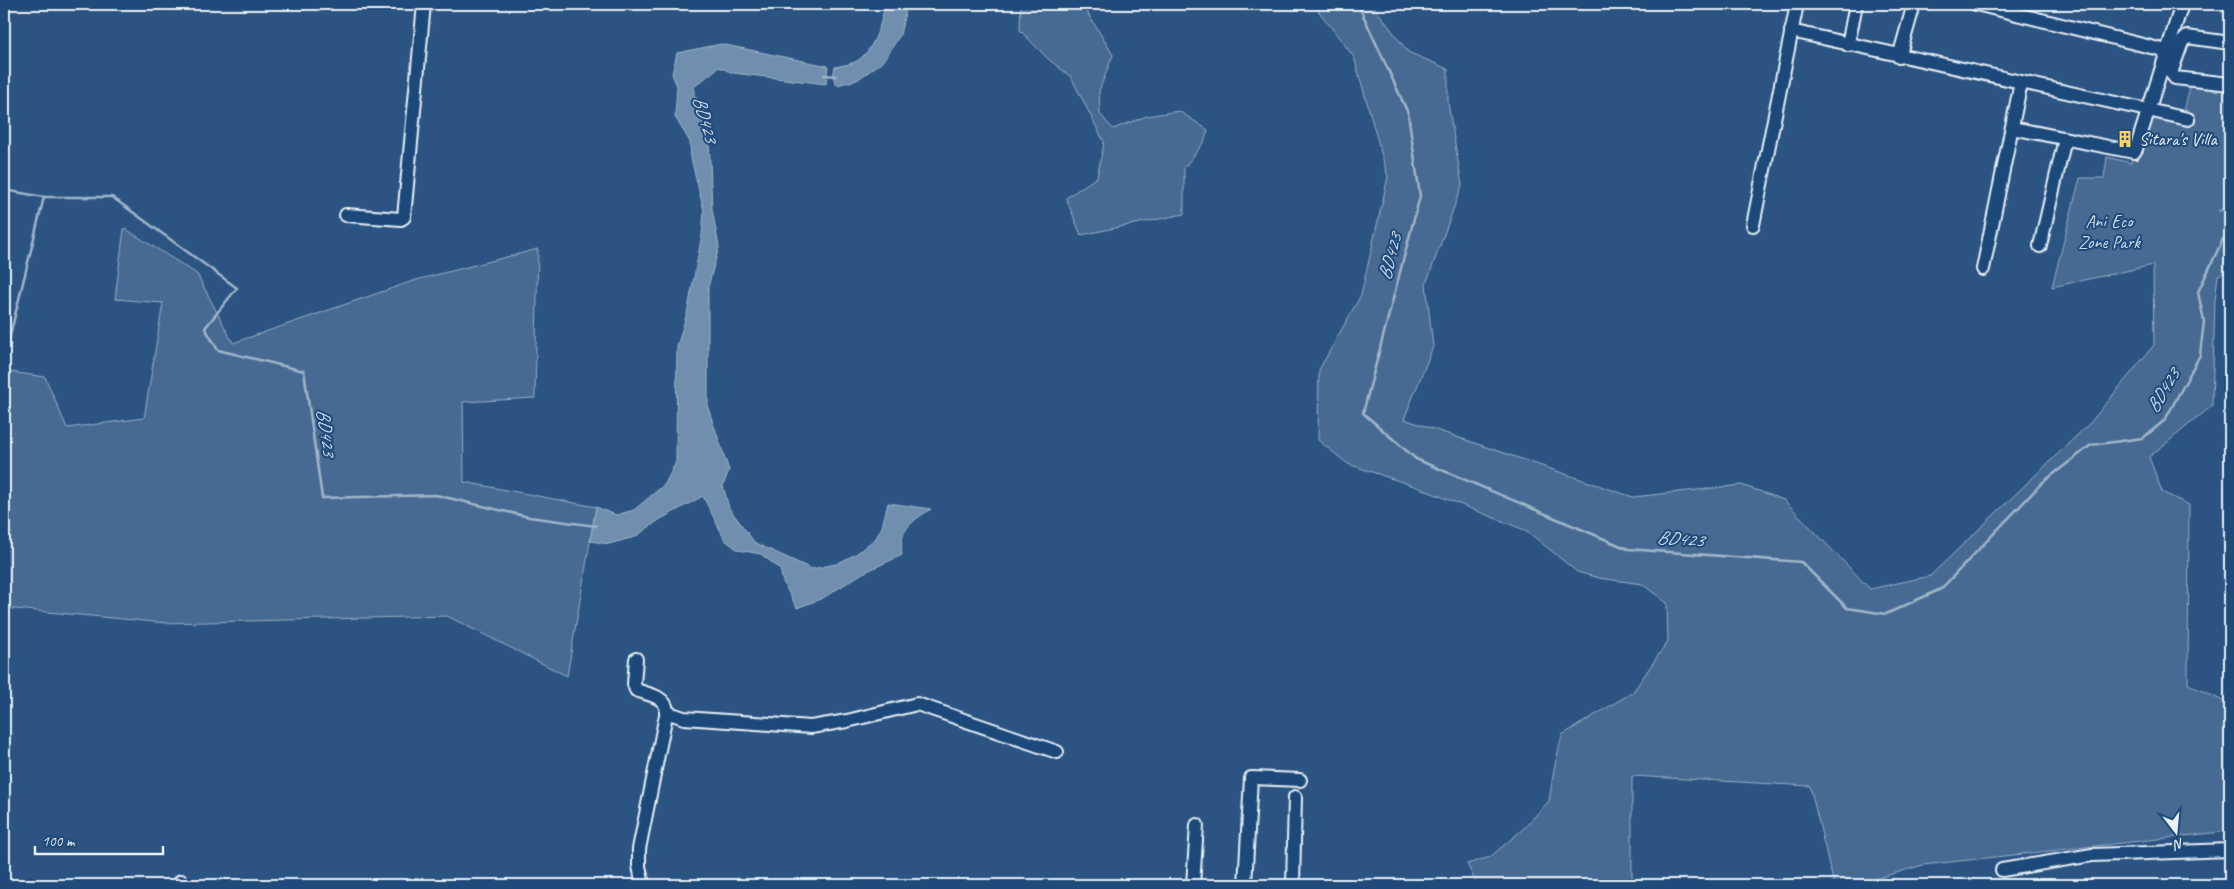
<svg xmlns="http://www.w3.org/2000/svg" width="2234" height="889" font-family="Caveat,sans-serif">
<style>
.built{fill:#3a608b}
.green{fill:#476b93;stroke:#98aec6}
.water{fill:#708ead;stroke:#a0b6cb}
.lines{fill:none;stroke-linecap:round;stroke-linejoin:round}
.stream{stroke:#a0b6cb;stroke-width:2.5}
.minor-casing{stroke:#e8f1f8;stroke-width:16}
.minor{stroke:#1f4a7a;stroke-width:12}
.labels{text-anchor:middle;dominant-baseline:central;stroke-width:4;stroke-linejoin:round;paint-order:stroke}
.poi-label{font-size:18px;fill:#e8f1f8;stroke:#1f4a7a;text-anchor:start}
.park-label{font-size:18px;fill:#d0dde9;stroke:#1f4a7a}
.water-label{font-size:19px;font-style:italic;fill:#d0dde9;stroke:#1f4a7a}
</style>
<rect width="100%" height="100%" fill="#2b5482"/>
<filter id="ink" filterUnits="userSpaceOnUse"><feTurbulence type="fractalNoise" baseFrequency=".02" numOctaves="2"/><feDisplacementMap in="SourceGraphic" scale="10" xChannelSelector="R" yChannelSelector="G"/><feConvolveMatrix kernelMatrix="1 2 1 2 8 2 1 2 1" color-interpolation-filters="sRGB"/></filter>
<g filter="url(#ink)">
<!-- built -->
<path class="built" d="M2208,4H2230V22L2210,5Z"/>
<!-- green -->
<g class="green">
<path d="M1021,4H1086L1087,12L1113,55L1099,91L1100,114L1113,129L1147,116L1179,111L1208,130L1204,142L1184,168V214L1081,235L1066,198L1097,177L1104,142L1071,77L1047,58L1020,30Z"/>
<path d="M1313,4H1372L1408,52L1448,69V103L1462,185L1426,284L1433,347L1404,419L1633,497L1742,485L1784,500L1870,589L1930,576L2090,423L2154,345L2153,265L2052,287L2080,178H2104L2107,157L2131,163L2150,113L2181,123L2191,83L2230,89V205L2218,211L2230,210V271L2218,275L2215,301L2212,406L2149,457L2162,492L2189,505L2188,684L2225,702L2230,754V831L1923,865L1854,885H1834L1810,786L1632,776V885H1477L1467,864L1490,857L1523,829L1549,801L1554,769L1562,735L1633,692L1668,641L1667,603L1642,584L1599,578L1577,572L1527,531L1417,487L1348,464L1318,440L1319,370L1361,295L1388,177L1354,57Z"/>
<path d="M124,228L197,274L233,343L416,280L538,249L535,398L463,402L464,482L596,507L567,676L447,616L166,623L4,608V371L45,377L67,428L144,418L163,303L115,299Z"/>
</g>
<!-- water -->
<g class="water">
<path d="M885,4H907L900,35L884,61L857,80L837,85L833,77L835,67C843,65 855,64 861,58C875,47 882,21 885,4Z"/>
<path d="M721,44L828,66L826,84L733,73L719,67L694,87V95L708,114L712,209L719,247L708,287V408L729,470L723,486L729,508L755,543L812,569L836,564L856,554L876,538L882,527L888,503L931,509C912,521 898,530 902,555L863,573L823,598L797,608L783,582L780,569L761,554L738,550L725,540L703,496L659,520L635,537L609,544L590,541L596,507L616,515L634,510L665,484L676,462L677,347L688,309L702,235L704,211L691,158L690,142L675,117L677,86L672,74L677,53Z"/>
</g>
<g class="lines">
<!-- stream -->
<g class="stream">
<path d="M1358,4L1408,113L1420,196L1363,413L1416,459L1628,549L1801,562L1847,608L1886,614L1941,589L2042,483L2091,445L2143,438L2165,420L2200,355L2204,321L2198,292L2223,239L2230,237"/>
<path d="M824,75L836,76"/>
<path d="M4,185L10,191L44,197H112L237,288L205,328L218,350L304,371L322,498L436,495L529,517L596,526"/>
<path d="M4,360L44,197"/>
</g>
<!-- minor casing -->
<g class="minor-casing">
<g id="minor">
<path d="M1976,4L2167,51"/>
<path d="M1791,31L2188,119"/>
<path d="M2230,43L2187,37L2182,42L2171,73L2175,78L2230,84"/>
<path d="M1848,45L1856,4"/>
<path d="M1899,57L1914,4"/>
<path d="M2012,128L2134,152L2136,149L2182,4"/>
<path d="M346,215L401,219L404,217L424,4"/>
<path d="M1753,225L1797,4"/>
<path d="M2040,246L2065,139"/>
<path d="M1983,269L2021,82"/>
<path d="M636,659L634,684L636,690C647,694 665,696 667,710L639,849V866L643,885"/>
<path d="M666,712L684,718L811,727L847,721L917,704L1057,752"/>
<path d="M2002,870L2092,855L2230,850"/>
<path d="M181,881L182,885"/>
<path d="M1193,885L1197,825"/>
<path d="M1245,885L1251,778L1300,780"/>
<path d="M1293,885L1295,797"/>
</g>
</g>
<!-- minor -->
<use href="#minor" class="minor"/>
</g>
</g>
<!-- icons -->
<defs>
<g id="building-bare" transform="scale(1.35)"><path d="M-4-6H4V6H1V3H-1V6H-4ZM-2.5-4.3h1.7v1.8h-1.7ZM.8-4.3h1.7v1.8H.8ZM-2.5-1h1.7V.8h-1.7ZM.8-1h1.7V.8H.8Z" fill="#ffd166" stroke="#1f4a7a" stroke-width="2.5" paint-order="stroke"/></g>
</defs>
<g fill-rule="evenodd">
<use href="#building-bare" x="2125" y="139"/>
</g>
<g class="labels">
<!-- poi labels -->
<g class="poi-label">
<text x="2139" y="139">Sitara's Villa</text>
</g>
<!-- park labels -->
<g class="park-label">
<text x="2109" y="221">Ani Eco<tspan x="2109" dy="21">Zone Park</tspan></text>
</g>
<!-- water labels -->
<g class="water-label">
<text transform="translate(705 119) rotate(74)">BD423</text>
<text transform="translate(1390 257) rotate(-75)">BD423</text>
<text transform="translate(2163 391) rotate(-59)">BD423</text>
<text transform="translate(326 432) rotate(82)">BD423</text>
<text transform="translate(1680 539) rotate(4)">BD423</text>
</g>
</g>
<!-- margin -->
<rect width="2234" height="889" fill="none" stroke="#1f4a7a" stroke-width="20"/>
<rect x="10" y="10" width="2214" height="869" fill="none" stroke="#e8f1f8" stroke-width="2" filter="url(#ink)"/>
<!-- north arrow -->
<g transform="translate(2176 832) rotate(164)" stroke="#1f4a7a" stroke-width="4" paint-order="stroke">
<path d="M0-4L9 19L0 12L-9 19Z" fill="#e8f1f8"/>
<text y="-8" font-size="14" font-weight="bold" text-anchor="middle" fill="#e8f1f8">N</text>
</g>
<!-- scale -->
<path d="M35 846v8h128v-8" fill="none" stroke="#e8f1f8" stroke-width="2.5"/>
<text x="42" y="846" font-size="15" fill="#e8f1f8" stroke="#1f4a7a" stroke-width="4" paint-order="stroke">100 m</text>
</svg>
